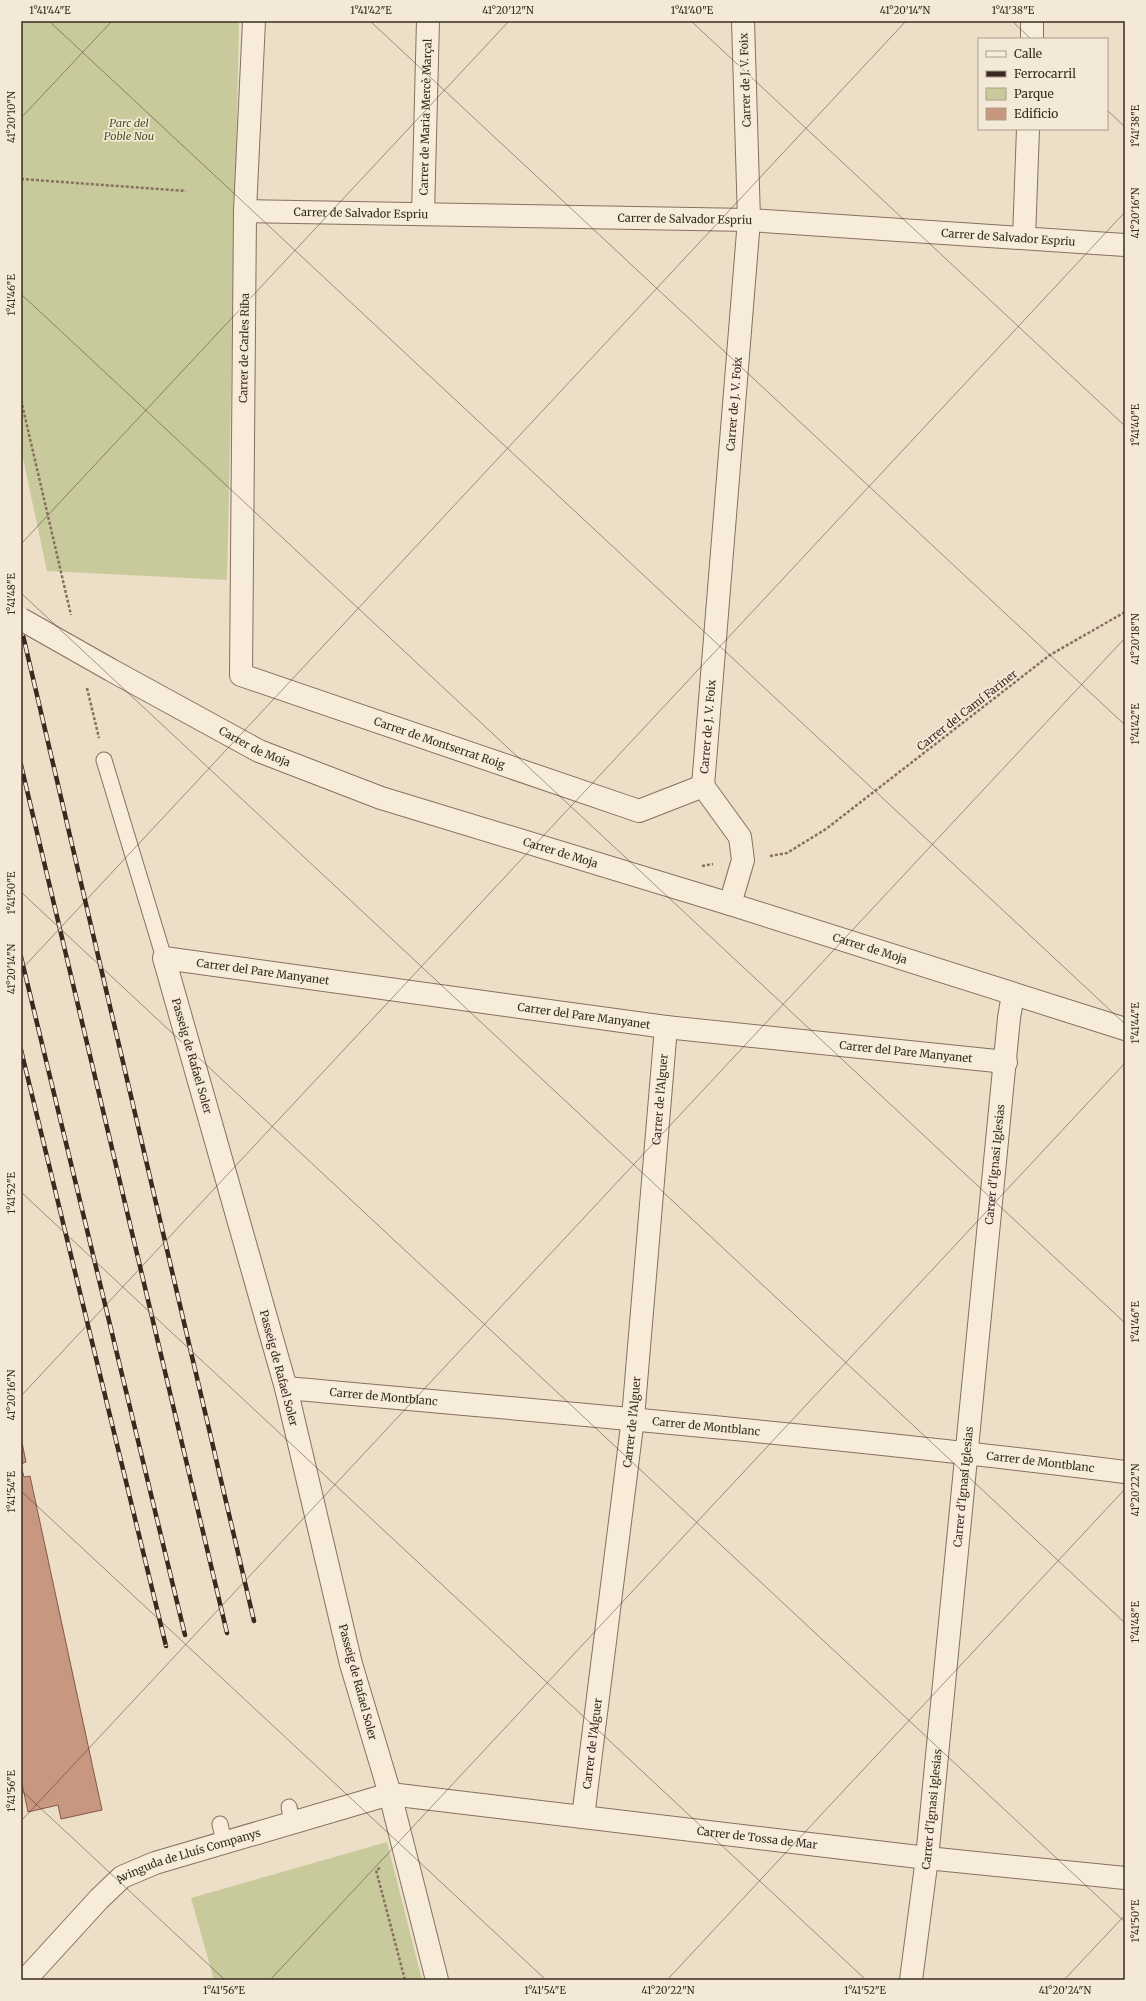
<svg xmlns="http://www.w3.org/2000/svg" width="1146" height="2001" font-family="Merriweather,serif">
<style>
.green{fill:#c9ca9c}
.building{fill:#c89780;stroke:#855845}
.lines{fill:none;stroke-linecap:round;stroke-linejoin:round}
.service-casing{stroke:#87705e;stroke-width:17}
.minor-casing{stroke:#87705e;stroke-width:24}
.tertiary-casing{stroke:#87705e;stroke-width:24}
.path{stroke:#87705e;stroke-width:2.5;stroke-dasharray:3 2;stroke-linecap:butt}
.service{stroke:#f7ecda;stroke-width:15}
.minor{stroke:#f7ecda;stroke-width:22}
.tertiary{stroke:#f7ecda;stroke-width:22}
.rail-casing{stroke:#382a20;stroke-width:4.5}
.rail{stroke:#f4e9d7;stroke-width:3;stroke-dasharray:9;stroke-linecap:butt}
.tertiary-bridge-casing{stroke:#87705e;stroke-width:24;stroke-linecap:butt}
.tertiary-bridge{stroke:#f7ecda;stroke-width:22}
.ticks{fill:none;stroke:#382a20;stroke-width:1;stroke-opacity:0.45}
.labels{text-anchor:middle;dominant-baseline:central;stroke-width:3.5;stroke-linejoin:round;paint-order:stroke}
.street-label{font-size:11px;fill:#382a20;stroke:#f4e9d7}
.park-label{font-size:11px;font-style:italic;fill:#4c5328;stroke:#f4e9d7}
.neatline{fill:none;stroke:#382a20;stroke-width:1.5}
.ticks-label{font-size:10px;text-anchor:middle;fill:#382a20}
</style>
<rect width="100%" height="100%" fill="#ecdec7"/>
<!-- green -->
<g class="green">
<path d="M21,21H239L227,580L47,571L21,449Z"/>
<path d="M387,1842L422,1980H214L191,1898Z"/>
</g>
<!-- building -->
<g class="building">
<path d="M21,1438L26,1462L21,1464Z"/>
<path d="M21,1466L24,1477L30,1476L102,1810L61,1819L58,1805L28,1812L21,1779Z"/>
</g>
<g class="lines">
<!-- service casing -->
<g class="service-casing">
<g id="service">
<path d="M104,760L164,958"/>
<path d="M289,1807L292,1822"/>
<path d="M220,1824L224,1842"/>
</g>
</g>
<!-- minor casing -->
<g class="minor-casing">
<g id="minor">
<path id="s1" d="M254,21L245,211L241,675L639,811L703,786L749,220L743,21"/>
<path d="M1032,39V21"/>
<path id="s2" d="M245,211L749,220L1125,245"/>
<path id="s3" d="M423,214L428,21"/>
<path d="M1024,238L1028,129"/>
<path d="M703,786L740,837L743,860L730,904"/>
<path id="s4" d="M286,1388C566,1413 846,1437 1125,1472"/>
<path id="s5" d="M583,1817L633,1418L666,1027"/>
<path id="s6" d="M25,1980L99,1899L122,1877L155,1863L390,1794L927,1858L1125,1878"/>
<path id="s7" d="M437,1980L390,1794L351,1664L286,1388L164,958L666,1027L1006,1062"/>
<path id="s8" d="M911,1980L927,1858L1009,1018L1013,994"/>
</g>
</g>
<!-- tertiary casing -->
<g class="tertiary-casing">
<g id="tertiary">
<path id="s9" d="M111,670L259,751L381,798L730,904L1125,1029"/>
</g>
</g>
<!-- path -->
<g class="path">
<path d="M21,179L186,191"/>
<path d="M21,400L71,615"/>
<path d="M87,688L99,738"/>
<path d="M770,856L787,853L826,829L1050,655L1125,612"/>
<path d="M702,866L713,864"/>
<path d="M380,1868L376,1870L405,1980"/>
</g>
<!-- service -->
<use href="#service" class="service"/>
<!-- minor -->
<use href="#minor" class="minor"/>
<!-- tertiary -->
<use href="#tertiary" class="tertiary"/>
<!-- rail casing -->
<g class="rail-casing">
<g id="rail">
<path d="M21,627L254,1621"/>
<path d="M21,765L227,1633"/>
<path d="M21,957L185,1635"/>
<path d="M21,1050L166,1646"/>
</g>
</g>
<!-- rail -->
<use href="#rail" class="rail"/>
<!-- tertiary-bridge casing -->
<g class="tertiary-bridge-casing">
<path id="tertiary-bridge" d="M21,619L111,670"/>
</g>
<!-- tertiary-bridge -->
<use href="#tertiary-bridge" class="tertiary-bridge"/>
</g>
<!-- ticks -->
<path class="ticks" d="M49,21L1125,1024M370,21L1125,725M691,21L1125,426M1012,21L1031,39M1107,110L1125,127M21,118L112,21M21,294L1125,1323M21,544L509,21M21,593L1125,1623M21,892L1125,1922M21,970L906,21M21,1192L866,1980M21,1396L1125,212M21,1491L546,1980M21,1790L225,1980M21,1821L1125,638M270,1980L1125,1063M667,1980L1125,1489M1064,1980L1125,1915"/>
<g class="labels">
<!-- street labels -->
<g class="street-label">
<text transform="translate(745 80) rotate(-92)">Carrer de J. V. Foix</text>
<text stroke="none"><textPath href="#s3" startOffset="97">Carrer de Maria Mercè Marçal</textPath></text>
<text stroke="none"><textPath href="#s2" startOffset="116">Carrer de Salvador Espriu</textPath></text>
<text stroke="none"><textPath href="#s2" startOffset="440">Carrer de Salvador Espriu</textPath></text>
<text stroke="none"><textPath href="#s2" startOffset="764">Carrer de Salvador Espriu</textPath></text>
<text transform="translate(244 348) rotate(-89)">Carrer de Carles Riba</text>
<text stroke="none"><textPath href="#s1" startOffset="1527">Carrer de J. V. Foix</textPath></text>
<text transform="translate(967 710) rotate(-38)">Carrer del Camí Fariner</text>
<text stroke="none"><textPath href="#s1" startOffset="1203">Carrer de J. V. Foix</textPath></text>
<text stroke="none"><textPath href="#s1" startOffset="864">Carrer de Montserrat Roig</textPath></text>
<text stroke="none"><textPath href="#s9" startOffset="163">Carrer de Moja</textPath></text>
<text stroke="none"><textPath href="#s9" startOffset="487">Carrer de Moja</textPath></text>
<text stroke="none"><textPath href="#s9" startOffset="811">Carrer de Moja</textPath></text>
<text stroke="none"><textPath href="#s7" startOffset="1158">Carrer del Pare Manyanet</textPath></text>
<text stroke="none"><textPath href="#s7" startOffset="1482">Carrer del Pare Manyanet</textPath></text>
<text stroke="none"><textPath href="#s7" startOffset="1806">Carrer del Pare Manyanet</textPath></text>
<text transform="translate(192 1056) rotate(74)">Passeig de Rafael Soler</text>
<text stroke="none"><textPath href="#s5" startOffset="722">Carrer de l'Alguer</textPath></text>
<text stroke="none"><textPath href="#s8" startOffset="820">Carrer d'Ignasi Iglesias</textPath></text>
<text transform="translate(279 1368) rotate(75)">Passeig de Rafael Soler</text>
<text stroke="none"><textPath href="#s4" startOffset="98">Carrer de Montblanc</textPath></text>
<text stroke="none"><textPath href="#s5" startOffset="398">Carrer de l'Alguer</textPath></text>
<text stroke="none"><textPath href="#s4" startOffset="422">Carrer de Montblanc</textPath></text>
<text stroke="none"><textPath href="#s4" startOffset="758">Carrer de Montblanc</textPath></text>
<text stroke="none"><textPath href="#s8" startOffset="496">Carrer d'Ignasi Iglesias</textPath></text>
<text transform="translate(358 1682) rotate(75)">Passeig de Rafael Soler</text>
<text stroke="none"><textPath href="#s5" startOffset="74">Carrer de l'Alguer</textPath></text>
<text stroke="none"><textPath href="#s8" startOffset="172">Carrer d'Ignasi Iglesias</textPath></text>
<text stroke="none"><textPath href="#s6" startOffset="792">Carrer de Tossa de Mar</textPath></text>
<text stroke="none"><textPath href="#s6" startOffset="211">Avinguda de Lluís Companys</textPath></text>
</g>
<!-- park labels -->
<g class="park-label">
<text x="129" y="123">Parc del<tspan x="129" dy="13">Poble Nou</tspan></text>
</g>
</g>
<!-- border -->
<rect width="1146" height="2001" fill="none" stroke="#f4e9d7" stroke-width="44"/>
<!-- legend -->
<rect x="978" y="38" width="130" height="92" fill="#f4e9d7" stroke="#a99d8e"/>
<rect x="986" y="51" width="20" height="6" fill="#f7ecda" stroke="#a99d8e"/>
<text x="1014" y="58" font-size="12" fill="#382a20">Calle</text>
<rect x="986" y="71" width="20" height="6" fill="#382a20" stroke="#a99d8e"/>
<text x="1014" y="78" font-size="12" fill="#382a20">Ferrocarril</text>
<rect x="986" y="88" width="20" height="12" fill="#c9ca9c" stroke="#a99d8e"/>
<text x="1014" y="98" font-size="12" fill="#382a20">Parque</text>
<rect x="986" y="108" width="20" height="12" fill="#c89780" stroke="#a99d8e"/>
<text x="1014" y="118" font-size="12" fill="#382a20">Edificio</text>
<rect x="22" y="22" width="1102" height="1957" class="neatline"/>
<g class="ticks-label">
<text x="50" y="14">1°41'44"E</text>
<text x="371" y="14">1°41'42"E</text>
<text x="508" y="14">41°20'12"N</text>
<text x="692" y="14">1°41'40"E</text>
<text x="905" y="14">41°20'14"N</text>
<text x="1013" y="14">1°41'38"E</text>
<text transform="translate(11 117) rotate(-90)" y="4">41°20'10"N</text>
<text transform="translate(1135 126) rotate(-90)" y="4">1°41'38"E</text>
<text transform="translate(1135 213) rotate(-90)" y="4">41°20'16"N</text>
<text transform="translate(11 295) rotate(-90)" y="4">1°41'46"E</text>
<text transform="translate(1135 425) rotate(-90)" y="4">1°41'40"E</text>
<text transform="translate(11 594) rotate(-90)" y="4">1°41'48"E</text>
<text transform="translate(1135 639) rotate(-90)" y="4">41°20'18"N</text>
<text transform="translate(1135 724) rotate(-90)" y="4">1°41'42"E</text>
<text transform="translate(11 893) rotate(-90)" y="4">1°41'50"E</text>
<text transform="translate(11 969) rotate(-90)" y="4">41°20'14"N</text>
<text transform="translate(1135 1023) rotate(-90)" y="4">1°41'44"E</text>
<text transform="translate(11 1193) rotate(-90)" y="4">1°41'52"E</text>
<text transform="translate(1135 1322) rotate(-90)" y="4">1°41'46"E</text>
<text transform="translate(11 1395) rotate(-90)" y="4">41°20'16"N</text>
<text transform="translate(1135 1490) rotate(-90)" y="4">41°20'22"N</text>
<text transform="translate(11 1492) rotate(-90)" y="4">1°41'54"E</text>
<text transform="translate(1135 1622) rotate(-90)" y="4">1°41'48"E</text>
<text transform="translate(11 1791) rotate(-90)" y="4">1°41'56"E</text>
<text transform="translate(1135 1921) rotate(-90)" y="4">1°41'50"E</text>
<text x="224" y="1994">1°41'56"E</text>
<text x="545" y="1994">1°41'54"E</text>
<text x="668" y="1994">41°20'22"N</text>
<text x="865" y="1994">1°41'52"E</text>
<text x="1065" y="1994">41°20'24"N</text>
</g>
</svg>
